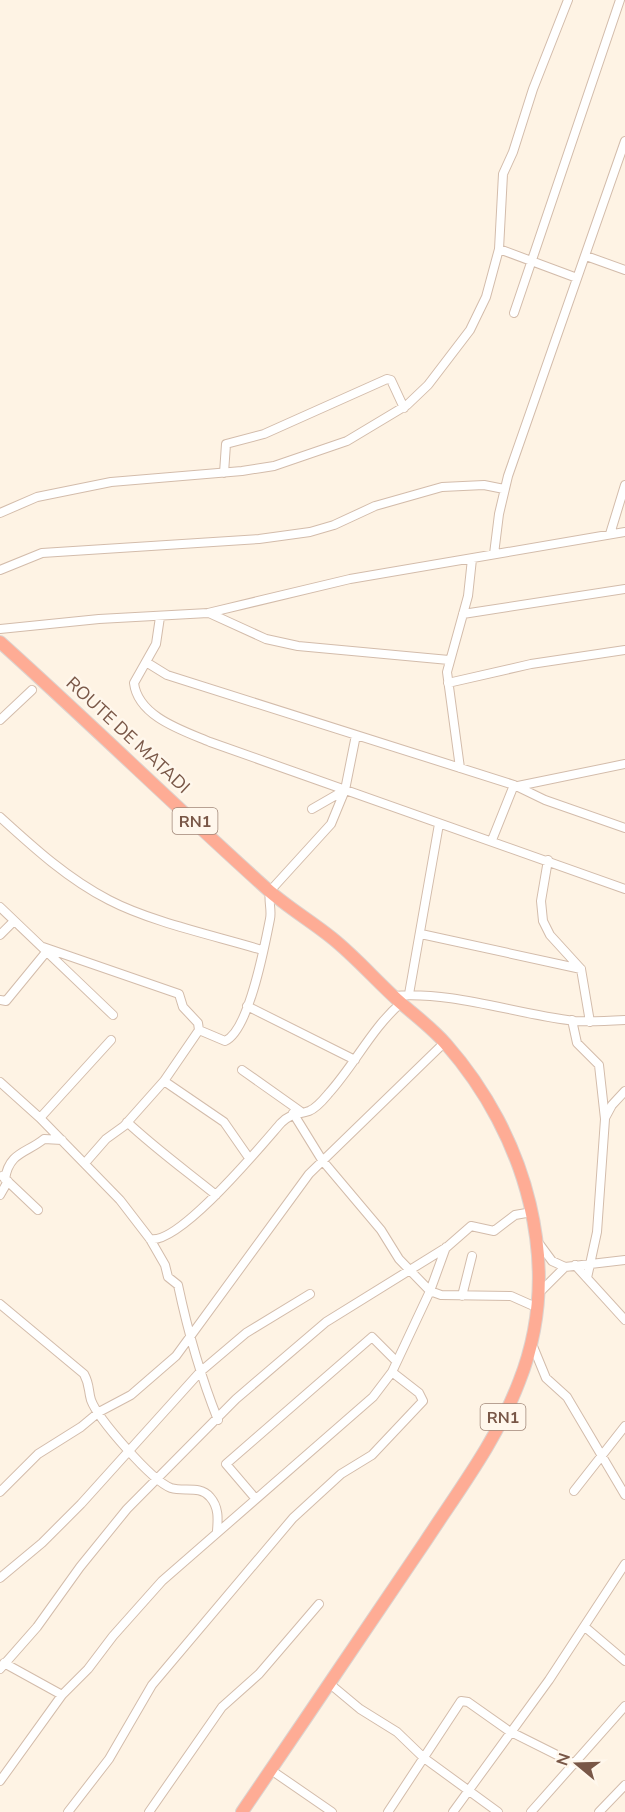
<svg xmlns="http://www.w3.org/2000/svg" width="625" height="1812" viewBox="0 0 625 1812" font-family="'Nunito Sans',sans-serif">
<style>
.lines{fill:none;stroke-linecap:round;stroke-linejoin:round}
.minor-casing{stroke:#d3bcab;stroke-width:10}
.highway-casing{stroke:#dcd3cf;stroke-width:14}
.minor{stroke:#fff;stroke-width:8}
.highway{stroke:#feac95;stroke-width:12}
.labels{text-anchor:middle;stroke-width:5;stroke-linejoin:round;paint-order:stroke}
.shield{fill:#fff7ec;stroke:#a18778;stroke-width:1.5}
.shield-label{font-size:16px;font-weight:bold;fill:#795747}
.street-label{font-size:18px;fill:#795747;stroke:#fff7ec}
</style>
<rect width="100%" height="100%" fill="#fef3e4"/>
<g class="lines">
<defs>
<path id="minor" d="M 499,249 L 577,278
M 586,256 L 625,270
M 514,313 L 620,0
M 224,473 L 226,444 L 264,434 L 387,379 L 391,380 L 404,408
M 0,513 L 37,497 L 111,482 L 242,471 L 274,466 L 347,441 L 407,405 L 428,385 L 470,330 L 486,297 L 499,249 L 503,174 L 513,152 L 533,89 L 568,0
M 610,534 L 625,485
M 494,554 L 499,514 L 508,476 L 625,141
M 0,570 L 42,553 L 259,539 L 310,532 L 334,525 L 375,506 L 442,487 L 484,485 L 504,489
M 209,613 L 266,639 L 298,646 L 449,660
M 463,614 L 625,589
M 160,617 L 156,644 L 134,683 C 138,717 184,731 210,742 L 625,889
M 0,629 L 99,619 L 208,613 L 350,579 L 625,532
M 146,662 L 167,675 L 514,785 L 545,800 L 625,828
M 448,683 L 531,664 L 625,650
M 0,720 L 32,690
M 460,768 L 447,672 L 468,596 L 472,559
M 518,786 L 625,764
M 312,809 L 345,790
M 0,817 C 34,848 68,879 109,900 C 151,922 216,936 262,950
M 492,840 L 514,785
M 548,860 L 541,901 L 543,921 L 550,935 L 581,969 L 590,1022
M 0,907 L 113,1015
M 421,934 L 581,969
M 0,935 L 14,921
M 43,947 L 179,994 L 183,1007 L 198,1023 L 199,1030
M 409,994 L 439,824
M 393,996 C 456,991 513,1014 575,1021 C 591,1022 608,1021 625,1020
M 0,1000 L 6,1001 L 47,951
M 247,1006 L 355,1060
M 572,1020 L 577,1043 L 599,1065 L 605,1119 L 597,1232 L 587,1278
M 242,1070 L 300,1111
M 164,1081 L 224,1122 L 249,1158
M 0,1082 L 40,1118 L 120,1200 L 150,1239 L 165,1265 L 168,1277 L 178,1285 C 188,1332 200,1375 218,1420
M 293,1113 L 322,1160 L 381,1230 L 399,1259 L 430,1291 L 441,1295 L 511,1296 L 538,1308
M 40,1118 L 111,1040
M 605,1118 L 612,1105 L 625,1091
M 127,1122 C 156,1149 185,1170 216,1195
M 85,1163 L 106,1139 L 124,1126 L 164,1081 L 199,1030 L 225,1041 C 249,1031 265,944 270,919 C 272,910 268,901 270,891 L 331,824 L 345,790 L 356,735
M 2,1176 L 38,1210
M 5,1179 C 9,1152 27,1153 44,1139 L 62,1140
M 0,1195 L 8,1181
M 150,1239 C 179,1245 260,1147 281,1123 C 291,1113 297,1115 309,1111 C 317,1108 324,1099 329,1093 C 355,1064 372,1028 401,1003
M 538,1242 L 552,1261 L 565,1267 L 625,1260
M 575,1265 L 625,1320
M 538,1294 L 565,1267
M 462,1296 L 472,1256
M 0,1304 L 84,1374 C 90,1385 88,1390 91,1400 C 98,1419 152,1481 171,1488 C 184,1492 200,1485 210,1497 C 219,1507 218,1519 217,1531
M 532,1344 L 546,1378 L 567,1397 L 625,1495
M 574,1491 L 625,1426
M 0,1492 L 38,1454 L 81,1427 L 99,1412 L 131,1395 L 176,1356 L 309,1174 L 445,1042
M 255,1498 L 226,1464 L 372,1337 L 396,1361
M 0,1578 L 42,1543 L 81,1504 L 200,1372 L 246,1333 L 310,1294
M 585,1627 L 625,1661
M 4,1663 L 62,1695
M 0,1669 L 37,1627 L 80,1567 L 127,1509 L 236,1399 L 326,1322 L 447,1247 L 471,1226 L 494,1231 L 515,1215 L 532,1212
M 330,1684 L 360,1709 L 397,1732 L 424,1758 L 498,1812
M 271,1770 L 332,1812
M 0,1781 L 62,1695 L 88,1669 L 113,1636 L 162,1581 L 373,1397 L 392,1372 L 430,1291 L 446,1247
M 68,1812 L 109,1759 L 152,1685 L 293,1518 L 341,1474 L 372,1455 L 423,1401 L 419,1393 L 392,1372
M 149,1812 L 222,1707 L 259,1674 L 319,1604
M 388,1812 L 461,1701 L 468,1702 L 509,1731 L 575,1764
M 453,1812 L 549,1680 L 625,1564
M 531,1812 L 625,1706
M 599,1812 L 625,1785"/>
<path id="highway" d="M 0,642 C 90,723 177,808 267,889 C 287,907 311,921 332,938 C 357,958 378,983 402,1004 C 417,1017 433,1029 446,1044 C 526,1135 565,1266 519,1382 C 497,1440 459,1490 425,1542 C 365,1632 303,1722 242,1812"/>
</defs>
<use href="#minor" class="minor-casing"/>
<use href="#highway" class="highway-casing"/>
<use href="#minor" class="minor"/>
<use href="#highway" class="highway"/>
</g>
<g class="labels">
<g class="shield">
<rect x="172.5" y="808" width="45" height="26" rx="4.5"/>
<rect x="480.5" y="1404" width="45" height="26" rx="4.5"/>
</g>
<g class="shield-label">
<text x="195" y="827">RN1</text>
<text x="503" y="1423">RN1</text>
</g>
<g class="street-label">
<text transform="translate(128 735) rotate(43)" y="6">ROUTE DE MATADI</text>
</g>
</g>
<g transform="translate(577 1764) rotate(289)" stroke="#fff7ec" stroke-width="4.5" paint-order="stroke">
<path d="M0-4.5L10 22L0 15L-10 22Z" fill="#795747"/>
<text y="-9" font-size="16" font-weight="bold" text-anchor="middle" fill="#795747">N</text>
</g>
</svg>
